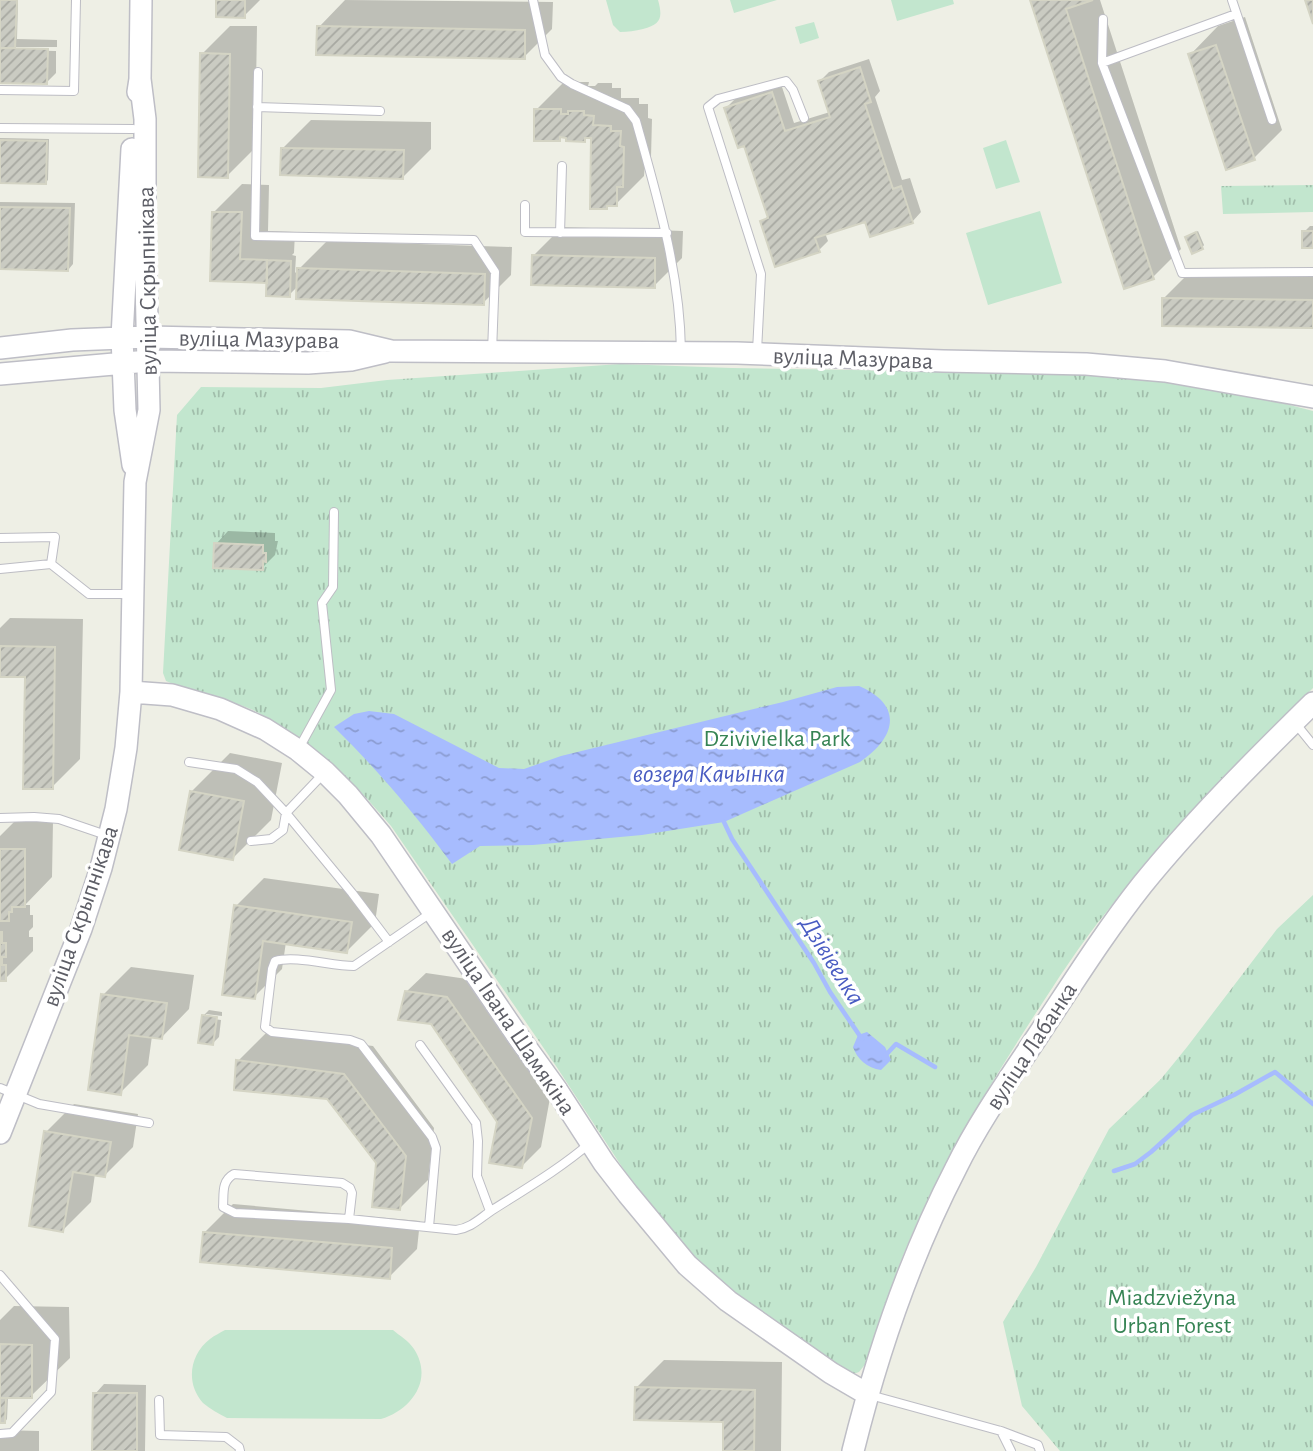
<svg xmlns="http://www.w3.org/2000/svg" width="1313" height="1451" viewBox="0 0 1313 1451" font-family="'Alegreya Sans',sans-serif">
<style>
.green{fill:#c2e6ce}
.park{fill:url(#park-tufts)}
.water{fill:url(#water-ripples)}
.shadow{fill:#0003}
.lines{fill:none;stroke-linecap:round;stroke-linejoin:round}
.stream{stroke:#a7bcfe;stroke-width:4.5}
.building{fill:url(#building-hatch);stroke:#d4d4c4;stroke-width:2}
.lane-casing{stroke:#bdbdc4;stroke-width:10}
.secondary-casing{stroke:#bebec6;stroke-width:24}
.lane{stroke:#fff;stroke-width:8}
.secondary{stroke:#fff;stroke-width:21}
.labels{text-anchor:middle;stroke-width:7;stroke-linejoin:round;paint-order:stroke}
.street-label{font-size:24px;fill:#5d5e66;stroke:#fff}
.park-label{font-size:24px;fill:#368454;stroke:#fff}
.water-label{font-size:26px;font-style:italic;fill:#495cc2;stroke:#fff}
</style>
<defs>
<pattern id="park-tufts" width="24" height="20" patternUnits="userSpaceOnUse" patternTransform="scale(1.75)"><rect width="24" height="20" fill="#c2e6ce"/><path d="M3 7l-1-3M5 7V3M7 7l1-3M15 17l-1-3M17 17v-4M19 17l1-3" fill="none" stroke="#a1beab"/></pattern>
<pattern id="water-ripples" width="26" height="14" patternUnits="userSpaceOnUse" patternTransform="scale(1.75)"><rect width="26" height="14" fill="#a7bcfe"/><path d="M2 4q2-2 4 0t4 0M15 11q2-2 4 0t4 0" fill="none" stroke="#8b9cd1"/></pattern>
<pattern id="building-hatch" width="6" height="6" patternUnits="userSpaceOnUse" patternTransform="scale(1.75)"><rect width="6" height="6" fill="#cacbc2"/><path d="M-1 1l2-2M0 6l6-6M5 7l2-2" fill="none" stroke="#a7a8a1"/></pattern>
</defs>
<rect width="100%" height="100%" fill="#eeefe5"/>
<path class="green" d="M 606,0 L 658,0 C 663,18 661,24 643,29 C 635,31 628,32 620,32 L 613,25 Z
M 730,0 L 777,0 L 734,13 Z
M 891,0 L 953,0 L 954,4 L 897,21 Z
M 814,22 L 819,38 L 800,44 L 795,27 Z
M 1006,140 L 1020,182 L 996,189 L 983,148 Z
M 1040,211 L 1062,283 L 988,305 L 966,233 Z
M 225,1330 L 393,1330 C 400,1336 409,1341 414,1349 C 434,1380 411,1410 381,1419 L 227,1418 C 219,1414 210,1409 203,1403 C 185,1383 190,1354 210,1339 C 215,1335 220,1333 225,1330 Z"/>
<path class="park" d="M 1313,185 L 1313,212 L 1223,214 L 1221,186 Z
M 620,364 L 732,368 L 1090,374 L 1169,381 L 1286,404 L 1313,411 L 1313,688 C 1242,760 1171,831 1108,910 C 1080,944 1056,982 1032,1019 C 985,1092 940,1166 907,1246 C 891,1284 880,1324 867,1362 L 859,1372 L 850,1375 L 714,1279 L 666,1225 L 624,1170 L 556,1066 L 391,826 C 355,784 324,752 276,724 C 268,719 261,714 253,710 C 225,698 194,694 166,681 L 163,673 L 177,415 L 201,387 L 321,388 L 387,380 Z
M 1313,895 L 1313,1451 L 1060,1451 L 1022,1406 L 1003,1322 L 1036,1267 L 1109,1129 L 1161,1079 L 1187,1047 L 1277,929 Z"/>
<path class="water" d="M 859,686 C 904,705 896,738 860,762 L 724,822 L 642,835 L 533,845 L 480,846 L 452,864 C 416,815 377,769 334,727 L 354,714 L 369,711 L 394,714 L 499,768 L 524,769 L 561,756 L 783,702 L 837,687 Z
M 867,1032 L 885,1047 L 891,1060 L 881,1070 C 867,1068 857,1059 853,1047 L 858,1035 Z"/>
<path class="shadow" d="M 0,0 L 18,0 L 17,39 L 57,40 L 57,47 L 15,47 L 11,50 L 56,51 L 56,73 L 46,83 L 0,82 Z
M 218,0 L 260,0 L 244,16 Z
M 345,0 L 553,2 L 552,29 L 524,57 L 319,27 Z
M 1032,0 L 1100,0 L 1181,249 L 1153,277 Z
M 1245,17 L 1282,130 L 1254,158 L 1190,55 L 1218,26 Z
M 230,26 L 257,26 L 255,148 L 227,176 L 202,54 Z
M 869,59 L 880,91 L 875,97 L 902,180 L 910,178 L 921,212 L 912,222 L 866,220 L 825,233 L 828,241 L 819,250 L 762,222 L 769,215 L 746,144 L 726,108 L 735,99 L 781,84 L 794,123 L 830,112 L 820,81 L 829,72 Z
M 564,82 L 589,82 L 588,86 L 595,86 L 598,83 L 612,83 L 612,88 L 621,88 L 621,98 L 639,98 L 639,104 L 648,104 L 648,118 L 652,119 L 651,157 L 645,163 L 644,176 L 616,204 L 609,204 L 606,207 L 593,137 L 587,137 L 584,140 L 563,136 L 559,139 L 536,110 Z
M 311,120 L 431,122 L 431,149 L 403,177 L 283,148 Z
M 0,138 L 49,139 L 48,180 L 46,182 L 0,181 Z
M 242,184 L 269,185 L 268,231 L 295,232 L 294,253 L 292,255 L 296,256 L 295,273 L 327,241 L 512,247 L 511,275 L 483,303 L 298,286 L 289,295 L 268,281 L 212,279 L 214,212 Z
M 0,202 L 75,203 L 73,264 L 68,270 L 0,268 Z
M 1310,226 L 1313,226 L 1313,246 L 1304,232 Z
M 562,227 L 683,231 L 682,258 L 654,286 L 534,255 Z
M 1198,231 L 1204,245 L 1202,248 L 1187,237 Z
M 1192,270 L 1313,272 L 1313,326 L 1164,298 Z
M 228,531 L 275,533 L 275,541 L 278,541 L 275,555 L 262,568 L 216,544 Z
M 10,618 L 83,619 L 80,759 L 52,787 L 27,676 L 0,675 L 0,628 Z
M 230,753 L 282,763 L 271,820 L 233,858 L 191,792 Z
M 15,821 L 53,821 L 52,877 L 25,905 L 30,905 L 30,915 L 33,915 L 33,927 L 29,931 L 29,937 L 33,937 L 33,951 L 5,979 L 0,979 L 0,836 Z
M 264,878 L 379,894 L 375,923 L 347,951 L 286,942 L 282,969 L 254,997 L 236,906 Z
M 131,967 L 194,975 L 189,1009 L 161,1038 L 152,1036 L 148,1065 L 120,1093 L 103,995 Z
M 426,973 L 467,979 L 550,1098 L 541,1147 L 522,1166 L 499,1122 L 432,1023 L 406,992 Z
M 209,1010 L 222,1012 L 222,1016 L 206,1014 L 206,1018 L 221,1020 L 219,1037 L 213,1043 L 203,1016 Z
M 266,1033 L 373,1046 L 434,1128 L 428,1180 L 399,1209 L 378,1162 L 328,1097 L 238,1061 Z
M 74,1104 L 138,1114 L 133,1147 L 105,1175 L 95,1174 L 91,1202 L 63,1230 L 46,1132 Z
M 233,1204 L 420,1221 L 417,1249 L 389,1277 L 204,1233 Z
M 14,1306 L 69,1307 L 70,1358 L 31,1396 L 8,1396 L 7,1419 L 5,1422 L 0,1422 L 0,1320 Z
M 664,1360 L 782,1362 L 781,1451 L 724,1451 L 725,1421 L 636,1388 Z
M 104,1384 L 146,1385 L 145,1451 L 94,1451 L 95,1394 Z
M 0,1430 L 39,1431 L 39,1451 L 0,1451 Z"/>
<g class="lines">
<path class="stream" d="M 724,822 L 732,839 L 814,963 L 830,992 L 862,1039
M 884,1057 L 896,1044 L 935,1067
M 1114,1171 L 1135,1164 L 1151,1152 L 1192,1115 L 1234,1095 L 1275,1072 L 1313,1104"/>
</g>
<path class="building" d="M 0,0 L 17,0 L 15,48 L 0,48 Z
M 216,0 L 245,0 L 245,18 L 216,17 Z
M 1030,0 L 1093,0 L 1066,9 L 1154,279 L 1124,289 Z
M 1305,0 L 1313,0 L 1313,24 Z
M 317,26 L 525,30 L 525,59 L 316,55 Z
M 1216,45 L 1255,160 L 1226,170 L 1188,54 Z
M 0,48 L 48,49 L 47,84 L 0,83 Z
M 200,53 L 230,54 L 228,178 L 198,177 Z
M 860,67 L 871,102 L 865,104 L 893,189 L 901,186 L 913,223 L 870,237 L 865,222 L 815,238 L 820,252 L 775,267 L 760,221 L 768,218 L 744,146 L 738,148 L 724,108 L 772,92 L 785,131 L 830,117 L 818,81 Z
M 534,109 L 561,109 L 561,114 L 568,114 L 568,111 L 584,111 L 584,115 L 594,116 L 593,125 L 611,126 L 611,131 L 621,131 L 620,146 L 624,147 L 623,187 L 617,187 L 617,206 L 607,206 L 607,209 L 590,209 L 591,138 L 585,138 L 585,142 L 566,141 L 566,138 L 560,137 L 560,141 L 534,141 Z
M 0,140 L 47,141 L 46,184 L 0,183 Z
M 281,148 L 404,150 L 403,179 L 280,175 Z
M 0,207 L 70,208 L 68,271 L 0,269 Z
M 212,212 L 242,212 L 240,259 L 267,260 L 267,283 L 210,281 Z
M 1302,231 L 1313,231 L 1313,248 L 1302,248 Z
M 1196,232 L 1203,249 L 1192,254 L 1185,237 Z
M 532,255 L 655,258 L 655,288 L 531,285 Z
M 267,260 L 291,261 L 290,297 L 266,296 Z
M 297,268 L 485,274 L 484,305 L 296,299 Z
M 1162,298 L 1313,300 L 1313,328 L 1162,326 Z
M 214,543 L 263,545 L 263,553 L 266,553 L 266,562 L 263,561 L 263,570 L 213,568 Z
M 0,646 L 55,647 L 53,789 L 23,789 L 25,677 L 0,677 Z
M 190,791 L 244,801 L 233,860 L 179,850 Z
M 0,849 L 25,849 L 25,907 L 12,907 L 12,912 L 9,912 L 9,921 L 0,921 Z
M 234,905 L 352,922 L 347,953 L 263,941 L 255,999 L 222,995 Z
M 0,932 L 2,932 L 2,943 L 6,943 L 6,957 L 2,957 L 2,965 L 6,965 L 6,981 L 0,981 Z
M 405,991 L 447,997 L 532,1118 L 522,1168 L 489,1163 L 497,1122 L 431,1024 L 398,1020 Z
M 101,994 L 167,1003 L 162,1039 L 129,1035 L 121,1095 L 88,1090 Z
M 202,1015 L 217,1017 L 213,1045 L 198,1043 Z
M 236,1060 L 344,1074 L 406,1156 L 400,1210 L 372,1207 L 376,1163 L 327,1099 L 234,1090 Z
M 44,1131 L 111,1142 L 105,1177 L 73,1172 L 63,1232 L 29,1226 Z
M 203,1232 L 392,1248 L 390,1279 L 200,1262 Z
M 0,1344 L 32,1345 L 32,1398 L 0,1398 Z
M 635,1387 L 755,1390 L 754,1451 L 723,1451 L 723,1422 L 634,1420 Z
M 93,1393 L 137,1393 L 137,1451 L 92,1451 Z
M 0,1398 L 6,1398 L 5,1423 L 0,1423 Z"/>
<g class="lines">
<defs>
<path id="lane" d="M 533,0 L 545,55 L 561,77 L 572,84 L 627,109 L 636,121 C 657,196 680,272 681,351
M 1232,0 L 1272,120
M 1103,19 L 1102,63 L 1182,273 L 1313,272
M 1102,63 L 1236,14
M 258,72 L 255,236 L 474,240 L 495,272 L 492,352
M 0,90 L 74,91 L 76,0
M 257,107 L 380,111
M 0,128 L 133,129
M 525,205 L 525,232 L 667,233
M 560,233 L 562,166
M 757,351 L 761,274 L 708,107 L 718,99 L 786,81 L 793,90 L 804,118
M 0,538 L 55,537 L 51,564 L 0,569
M 51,564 L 89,594 L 133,594
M 1296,724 L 1313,745
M 298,750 L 331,690 L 322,603 L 333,587 L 334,512
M 189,762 L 236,769 L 257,782 L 286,813 L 352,893 L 389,942
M 0,818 L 34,817 L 59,819 L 106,835
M 251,841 L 271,839 L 283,830 L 286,813 L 325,772
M 420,1045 L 476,1123 L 478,1141 L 477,1176 L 490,1211
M 0,1088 L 39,1104 L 149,1123
M 349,1219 L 352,1193 L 350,1188 L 342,1183 L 234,1174 C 221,1181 224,1194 223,1207 L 235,1213 L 349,1219 L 456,1230 C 472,1228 481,1217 494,1209 C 527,1188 561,1168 590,1143
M 429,1227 L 436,1148 L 432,1137 L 361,1044 L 350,1040 L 272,1032 L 265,1027 L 272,969 L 275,961 C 296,955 331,966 354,966 L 432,912
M 0,1275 L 55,1339 L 51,1392 L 12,1433 L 0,1434
M 870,1395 L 1001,1431 L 1011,1451
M 159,1400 L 160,1435 L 226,1437 L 239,1447 L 240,1451
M 1001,1431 L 1038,1445 L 1040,1451"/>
<path id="secondary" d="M 138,92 L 140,79 L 141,0
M 132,149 L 122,337 L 125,410 L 133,465
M 0,348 L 72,340 L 148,337 L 349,341 L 391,351 L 737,353 L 943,361 L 1086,364 L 1165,371 L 1313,397
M 0,374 L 148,361 L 308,363 L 351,360 L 385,352
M 131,692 L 172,695 L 220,709 L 265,729 L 298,750 L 325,772 L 348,795 L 381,835 L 517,1035 L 556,1089 L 604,1163 L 628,1194 L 687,1265 L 728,1301 L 831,1373 L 867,1394
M 0,1133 L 81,929 L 101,868 L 116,809 L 126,748 L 131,692 L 135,482 L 149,410 L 145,233 L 145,119 L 140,79
M 853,1451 C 877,1354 910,1257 956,1168 C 978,1123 1009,1079 1037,1037 C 1071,986 1104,933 1142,885 C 1194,821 1254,761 1313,703"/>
</defs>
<use href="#lane" class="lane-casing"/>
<use href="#secondary" class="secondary-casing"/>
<use href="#lane" class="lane"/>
<use href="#secondary" class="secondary"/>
</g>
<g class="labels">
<g class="street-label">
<text transform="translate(147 281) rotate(-91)" y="8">вуліца Скрыпнікава</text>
<text transform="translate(259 339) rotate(1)" y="8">вуліца Мазурава</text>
<text transform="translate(853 358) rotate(2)" y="8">вуліца Мазурава</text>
<text transform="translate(80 916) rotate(-71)" y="8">вуліца Скрыпнікава</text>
<text transform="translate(509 1021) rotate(56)" y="8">вуліца Івана Шамякіна</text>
<text transform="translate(1031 1046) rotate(-57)" y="8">вуліца Лабанка</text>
</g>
<g class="park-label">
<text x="777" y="746">Dzivivielka Park</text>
<text x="1172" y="1305">Miadzviežyna<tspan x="1172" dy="28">Urban Forest</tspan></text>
</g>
<g class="water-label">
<text x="709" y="782">возера Качынка</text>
<text transform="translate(833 960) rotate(58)" y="9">Дзівівелка</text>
</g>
</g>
</svg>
